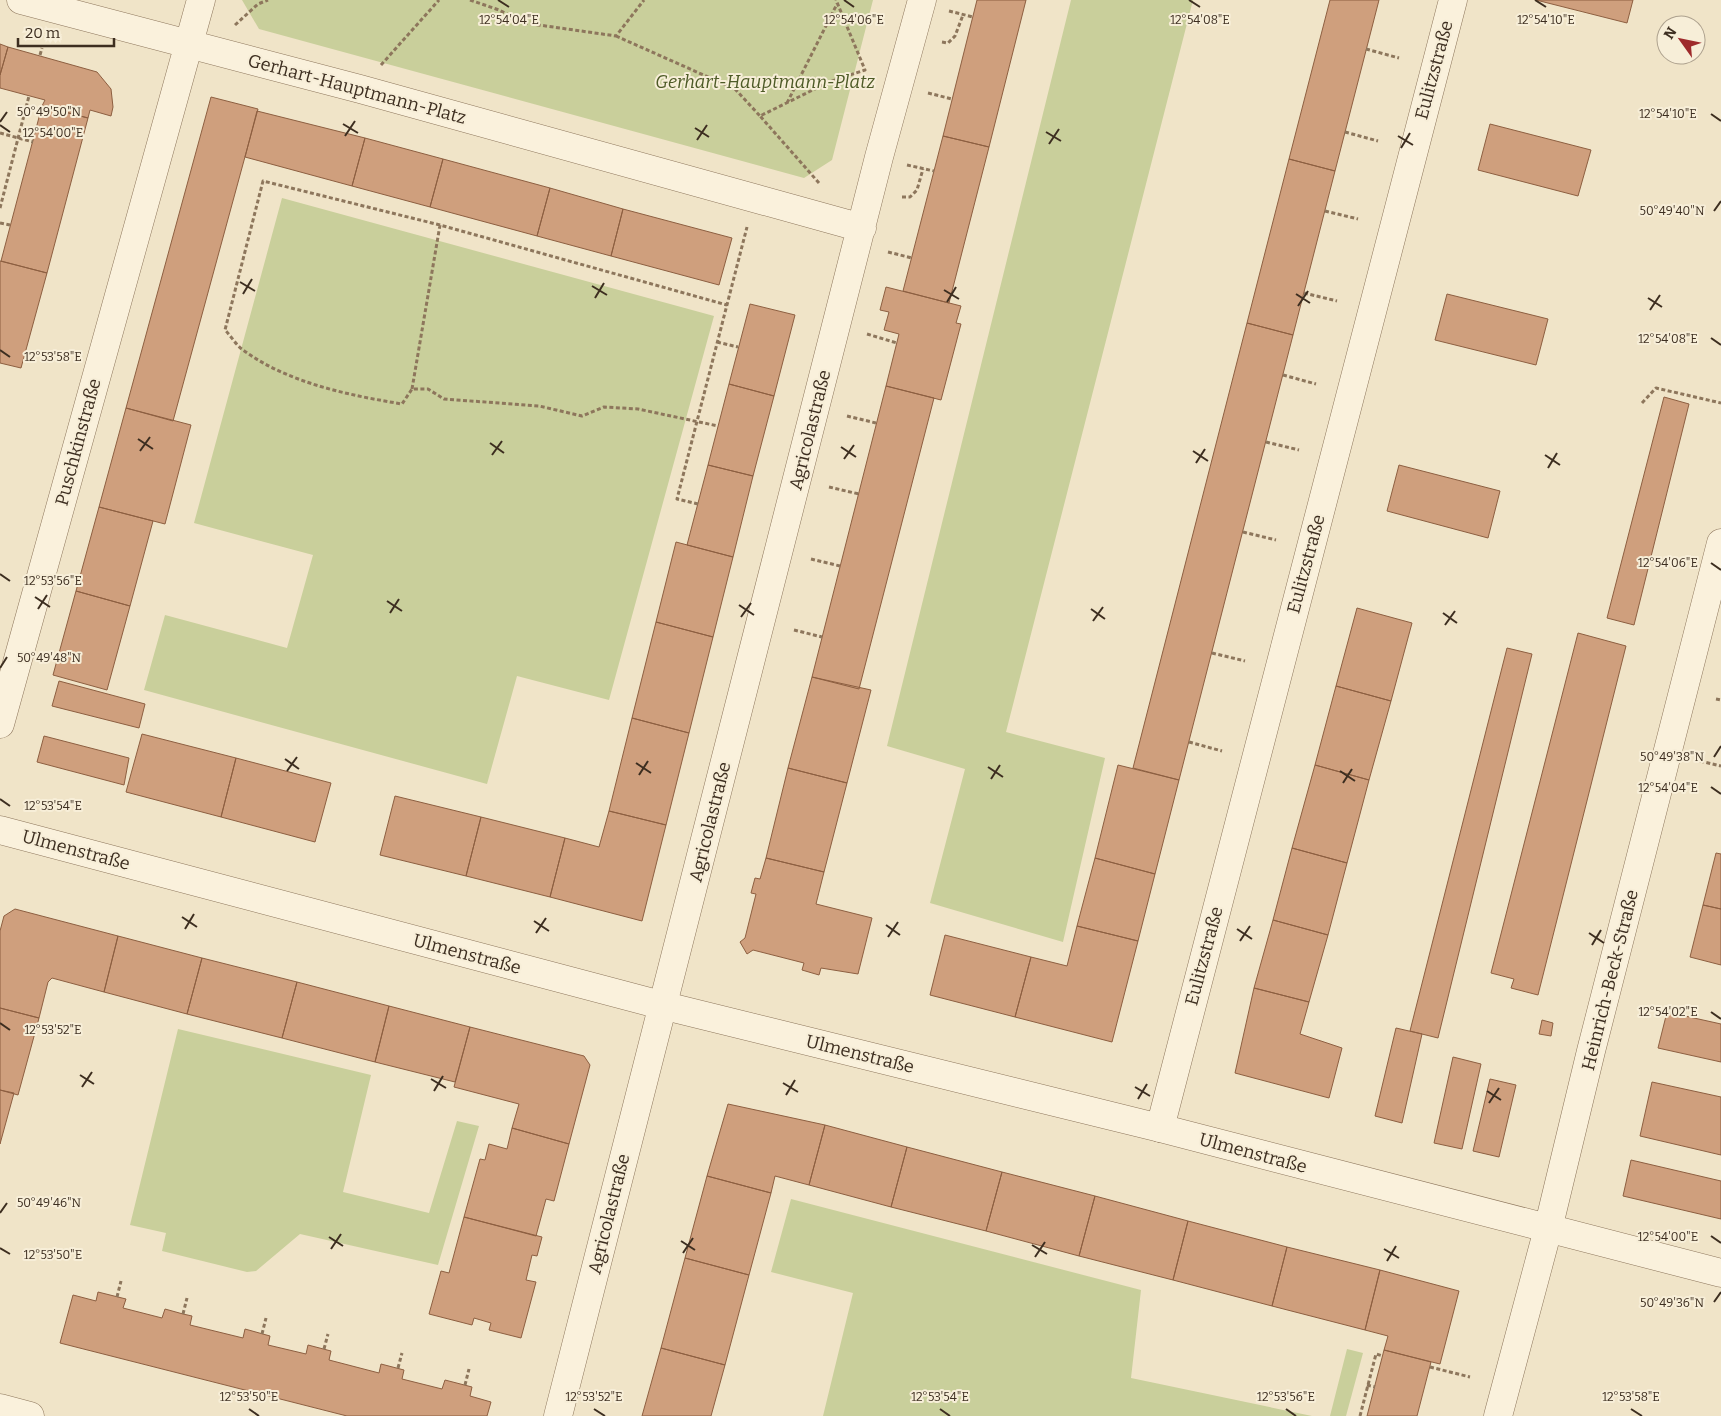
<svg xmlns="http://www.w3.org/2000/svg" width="1721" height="1416" viewBox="0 0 1721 1416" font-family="Bitter,serif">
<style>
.green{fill:#c9cf9b}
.building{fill:#cf9f7d;stroke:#8d5f41}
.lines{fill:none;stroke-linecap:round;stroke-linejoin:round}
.minor-casing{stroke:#8d765c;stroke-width:29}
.tertiary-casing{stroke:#8d765c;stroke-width:29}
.path{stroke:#8d765c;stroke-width:3;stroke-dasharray:4 2.5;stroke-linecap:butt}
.minor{stroke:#faf1dc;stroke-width:28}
.tertiary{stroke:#faf1dc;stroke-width:28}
.ticks{fill:none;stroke:#3d2e20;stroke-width:2}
.labels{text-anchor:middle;stroke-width:4;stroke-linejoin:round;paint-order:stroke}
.street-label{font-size:18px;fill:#3d2e20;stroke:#f7eed8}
.park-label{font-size:18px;font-style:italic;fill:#4d5a26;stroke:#f7eed8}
.ticks-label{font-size:12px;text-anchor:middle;fill:#3d2e20;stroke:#f7eed8;stroke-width:4;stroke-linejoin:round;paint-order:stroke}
</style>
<rect width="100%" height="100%" fill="#f0e4c8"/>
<path class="green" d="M 242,0 L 873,0 L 832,160 L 804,178 L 259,29 Z
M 1071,0 L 1193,0 L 1006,732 L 1105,758 L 1063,942 L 930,903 L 965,769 L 887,746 Z
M 282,198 L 714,316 L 609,700 L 517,676 L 487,784 L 144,690 L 165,615 L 287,648 L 313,555 L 194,523 Z
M 178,1029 L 371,1075 L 343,1192 L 429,1213 L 457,1121 L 479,1126 L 438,1265 L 300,1234 L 256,1271 L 247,1272 L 162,1251 L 166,1233 L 130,1225 Z
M 791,1199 L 1141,1290 L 1131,1378 L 1312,1416 L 823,1416 L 853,1293 L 771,1272 Z
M 1347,1349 L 1363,1353 L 1346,1416 L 1330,1416 Z"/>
<path class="building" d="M 977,0 L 1026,0 L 989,147 L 943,136 Z
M 1330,0 L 1379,0 L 1335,171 L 1289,159 Z
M 1536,0 L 1633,0 L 1627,23 Z
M 0,44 L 8,47 L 0,75 Z
M 8,47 L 97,72 L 111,89 L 113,107 L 111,116 L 90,110 L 88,118 L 42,106 L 45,100 L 0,88 L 0,75 Z
M 211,97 L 258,109 L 173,421 L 126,408 Z
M 42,106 L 88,118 L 47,273 L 1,261 Z
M 257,111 L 365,138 L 352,186 L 245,157 Z
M 1490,124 L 1591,150 L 1578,196 L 1478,170 Z
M 943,136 L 989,147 L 949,303 L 903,291 Z
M 365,138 L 443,159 L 430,207 L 352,186 Z
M 443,159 L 550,188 L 537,236 L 430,207 Z
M 1289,159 L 1335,171 L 1293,335 L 1247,323 Z
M 550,188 L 623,209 L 611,256 L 537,236 Z
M 623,209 L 732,238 L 719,285 L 611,256 Z
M 0,261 L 47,273 L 21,368 L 0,363 Z
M 886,287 L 961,306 L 956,323 L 961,324 L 941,400 L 886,386 L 899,334 L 884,330 L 889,312 L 880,310 Z
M 1447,294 L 1548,319 L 1536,365 L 1435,340 Z
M 750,304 L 795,315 L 774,396 L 729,384 Z
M 1247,323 L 1293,335 L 1179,780 L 1133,768 Z
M 729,384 L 774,396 L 753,476 L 708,465 Z
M 886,386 L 934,398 L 859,689 L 812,677 Z
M 1664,397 L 1689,404 L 1634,625 L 1607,618 Z
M 126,408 L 191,425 L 165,524 L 99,507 Z
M 708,465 L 753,476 L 733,557 L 687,545 Z
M 1399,465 L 1500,491 L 1488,538 L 1387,511 Z
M 99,507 L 153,521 L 130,606 L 76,591 Z
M 676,542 L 733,557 L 713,637 L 656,622 Z
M 76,591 L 130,606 L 107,690 L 53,675 Z
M 1357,608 L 1412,623 L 1391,701 L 1336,686 Z
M 656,622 L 713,637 L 689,733 L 632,718 Z
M 1578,633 L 1626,646 L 1538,995 L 1511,988 L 1514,979 L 1491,973 Z
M 1507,648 L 1532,654 L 1438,1038 L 1410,1031 Z
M 812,677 L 871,690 L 847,783 L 788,768 Z
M 59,681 L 145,704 L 139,728 L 52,706 Z
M 1336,686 L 1391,701 L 1369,780 L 1315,765 Z
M 632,718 L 689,733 L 666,825 L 609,811 Z
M 142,734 L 236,758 L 221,817 L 126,792 Z
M 44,736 L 129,758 L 124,785 L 37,762 Z
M 236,758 L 331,783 L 315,842 L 221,817 Z
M 1118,765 L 1179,780 L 1155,874 L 1095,858 Z
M 1315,765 L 1369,780 L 1347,863 L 1292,848 Z
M 788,768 L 847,783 L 824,872 L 766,858 Z
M 395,796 L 481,817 L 466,876 L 380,855 Z
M 609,811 L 666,825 L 642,921 L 550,897 L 565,838 L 599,847 Z
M 481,817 L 565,838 L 550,897 L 466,876 Z
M 1292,848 L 1347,863 L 1328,935 L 1273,920 Z
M 1716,853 L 1721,854 L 1721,909 L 1703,905 Z
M 766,858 L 824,872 L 816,904 L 872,918 L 858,974 L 821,968 L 819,975 L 802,970 L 804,963 L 753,950 L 747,954 L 740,942 L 745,938 L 756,894 L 751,893 L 755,878 L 760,879 Z
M 1095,858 L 1155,874 L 1138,941 L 1077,926 Z
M 1703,905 L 1721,909 L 1721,965 L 1690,957 Z
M 15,909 L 118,936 L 104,992 L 52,978 L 48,982 L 39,1018 L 0,1008 L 0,931 L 4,916 Z
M 1273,920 L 1328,935 L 1309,1002 L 1254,988 Z
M 1077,926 L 1138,941 L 1112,1042 L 1015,1017 L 1031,957 L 1067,966 Z
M 945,935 L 1031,957 L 1015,1017 L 930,995 Z
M 118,936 L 202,958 L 187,1014 L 104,992 Z
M 202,958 L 297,982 L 282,1038 L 187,1014 Z
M 297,982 L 389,1006 L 375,1062 L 282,1038 Z
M 1254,988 L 1309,1002 L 1300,1034 L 1342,1048 L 1329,1098 L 1235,1073 Z
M 389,1006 L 470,1027 L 455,1082 L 375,1062 Z
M 0,1008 L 39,1018 L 18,1095 L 0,1090 Z
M 1667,1012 L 1721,1024 L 1721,1062 L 1658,1048 Z
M 1542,1020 L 1553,1023 L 1551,1036 L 1539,1034 Z
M 470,1027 L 584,1056 L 590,1065 L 569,1144 L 512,1128 L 519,1104 L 454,1087 Z
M 1396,1028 L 1422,1034 L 1402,1123 L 1375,1116 Z
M 1453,1057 L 1481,1064 L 1462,1149 L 1434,1143 Z
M 1490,1079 L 1516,1085 L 1499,1157 L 1473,1151 Z
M 1652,1082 L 1721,1097 L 1721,1155 L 1640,1136 Z
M 0,1090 L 14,1093 L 0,1144 Z
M 728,1104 L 825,1125 L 809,1185 L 775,1176 L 771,1193 L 707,1176 Z
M 825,1125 L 907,1147 L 891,1207 L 809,1185 Z
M 512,1128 L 569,1144 L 554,1201 L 546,1199 L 536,1236 L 464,1217 L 480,1159 L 485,1160 L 489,1144 L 507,1149 Z
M 907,1147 L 1002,1172 L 986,1231 L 891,1207 Z
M 1631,1160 L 1721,1181 L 1721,1219 L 1623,1196 Z
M 1002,1172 L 1095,1196 L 1079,1256 L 986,1231 Z
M 707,1176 L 771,1193 L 749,1275 L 685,1258 Z
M 1095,1196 L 1188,1221 L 1173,1280 L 1079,1256 Z
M 464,1217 L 542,1237 L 537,1256 L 532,1255 L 526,1280 L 536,1282 L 521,1338 L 489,1330 L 491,1323 L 474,1318 L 472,1325 L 429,1314 L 441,1271 L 449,1273 Z
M 1188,1221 L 1287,1247 L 1272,1306 L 1173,1280 Z
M 1287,1247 L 1380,1270 L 1365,1330 L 1272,1306 Z
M 685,1258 L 749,1275 L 725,1365 L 661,1348 Z
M 1380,1270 L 1459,1291 L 1440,1364 L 1384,1350 L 1388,1336 L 1365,1330 Z
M 98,1292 L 126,1299 L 123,1308 L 162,1318 L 165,1309 L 183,1314 L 192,1316 L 190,1325 L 243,1338 L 245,1329 L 270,1336 L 268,1345 L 306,1354 L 308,1345 L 331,1351 L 329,1360 L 379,1373 L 381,1364 L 404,1370 L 402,1379 L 442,1389 L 445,1380 L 472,1387 L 470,1396 L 491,1402 L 487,1416 L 347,1416 L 60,1343 L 73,1295 L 96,1301 Z
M 661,1348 L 725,1365 L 711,1416 L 642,1416 Z
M 1384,1350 L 1431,1362 L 1417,1416 L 1367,1416 Z"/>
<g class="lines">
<defs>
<path id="minor" d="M 21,0 L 360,89 L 862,228
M 0,724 L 201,0
M 1160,1128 L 1453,0
M 0,1408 L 30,1416
M 558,1416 L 879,157 L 922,0
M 1498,1416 L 1548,1229 L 1591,1051 L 1721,543"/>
<path id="tertiary" d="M 0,830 L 661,1005 L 1160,1128 L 1721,1273"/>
</defs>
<use href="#minor" class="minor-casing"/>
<use href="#tertiary" class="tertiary-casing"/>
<path class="path" d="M 470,0 L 499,10 L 525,23 L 616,36 L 644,0
M 949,11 L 973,17
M 235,25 L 258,4 L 268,0
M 616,36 L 735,89 L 760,116
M 942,42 L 948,43 L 955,36 L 963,15
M 1366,49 L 1399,58
M 40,55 L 42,48
M 381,65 L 439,0
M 928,93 L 952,99
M 787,103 L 837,4
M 1345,132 L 1378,141
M 0,133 L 33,142
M 907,165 L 934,171
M 819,183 L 760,116 L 829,82 L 865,70 L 836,0
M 902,197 L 910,197 L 917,190 L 923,169
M 0,208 L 29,96
M 1325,211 L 1358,219
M 0,223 L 10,225
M 440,225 L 263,181 L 225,330 C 231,336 236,345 243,350 C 288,383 348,395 402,404 L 412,389 L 428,389 L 444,399 L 539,406 L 582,416 L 604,407 L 638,409 L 718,426
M 888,252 L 912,258
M 1304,293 L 1337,301
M 867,334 L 897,343
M 717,342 L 738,347
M 1283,375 L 1316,384
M 412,389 L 440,225 L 727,305
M 1642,403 L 1656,388 L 1721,403
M 847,416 L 876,423
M 1266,442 L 1299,450
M 829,487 L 859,494
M 698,504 L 677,499 L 747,227
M 1243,532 L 1276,540
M 811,559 L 840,566
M 794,630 L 822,637
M 1212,653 L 1245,661
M 1716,699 L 1721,700
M 1189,742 L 1222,751
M 1700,761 L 1721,766
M 117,1297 L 121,1281
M 183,1314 L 187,1298
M 262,1334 L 266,1318
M 324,1349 L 328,1334
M 1430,1367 L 1470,1377
M 398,1368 L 402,1353
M 465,1385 L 469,1369
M 1367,1385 L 1375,1387
M 1360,1416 L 1376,1354 L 1383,1356"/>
<use href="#minor" class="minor"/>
<use href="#tertiary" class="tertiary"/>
</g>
<path class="ticks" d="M 498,0 L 509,7M 844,0 L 854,7M 1189,0 L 1200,7M 1535,0 L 1546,7M 1711,114 L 1721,121M 0,122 L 7,112M 343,124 L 358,133M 0,125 L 10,132M 695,128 L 709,137M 1046,132 L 1061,141M 345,136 L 355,121M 1398,136 L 1413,145M 697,140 L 707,125M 1049,144 L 1059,129M 1401,148 L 1410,133M 1714,211 L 1721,201M 240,282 L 255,291M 592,286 L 607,295M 944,290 L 959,299M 243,294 L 252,279M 1296,294 L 1310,303M 595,298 L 604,283M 1648,298 L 1662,307M 947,302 L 956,287M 1298,306 L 1308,291M 1650,310 L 1660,295M 1711,338 L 1721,345M 0,350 L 10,357M 138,439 L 153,449M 490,443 L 504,453M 841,447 L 856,457M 140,451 L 150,437M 1193,451 L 1208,461M 492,455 L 502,441M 1545,455 L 1560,465M 844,459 L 854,445M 1196,463 L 1205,449M 1548,468 L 1557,453M 1711,563 L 1721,570M 0,574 L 10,581M 35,597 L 50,607M 387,601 L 402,611M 739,605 L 754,615M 38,609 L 47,595M 1091,609 L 1105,619M 390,613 L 399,599M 1443,613 L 1457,623M 741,617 L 751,603M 1093,621 L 1103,607M 1445,625 L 1455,611M 0,668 L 7,657M 1714,757 L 1721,746M 285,759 L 299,769M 636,763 L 651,773M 988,767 L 1003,777M 287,771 L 297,757M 1340,771 L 1355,781M 639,775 L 648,761M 991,779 L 1000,765M 1343,783 L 1352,769M 1711,787 L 1721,794M 0,799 L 10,806M 182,917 L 197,927M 534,921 L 549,931M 886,925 L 900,935M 185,929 L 194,914M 1237,929 L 1252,939M 536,933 L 546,918M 1589,933 L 1604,943M 888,937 L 898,922M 1240,941 L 1250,926M 1592,945 L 1601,930M 1711,1012 L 1721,1019M 0,1023 L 10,1030M 80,1075 L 94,1084M 431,1079 L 446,1088M 783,1083 L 798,1092M 82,1087 L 92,1072M 1135,1087 L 1150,1096M 434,1091 L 443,1076M 1487,1091 L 1501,1100M 786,1095 L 795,1080M 1138,1099 L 1147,1084M 1489,1103 L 1499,1088M 0,1213 L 7,1203M 1711,1236 L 1721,1243M 329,1237 L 343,1246M 681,1241 L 695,1250M 1032,1245 L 1047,1254M 0,1248 L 10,1254M 331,1249 L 341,1234M 1384,1249 L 1399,1258M 683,1253 L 693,1238M 1035,1257 L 1045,1242M 1387,1261 L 1396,1246M 1714,1302 L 1721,1292M 249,1409 L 259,1416M 594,1409 L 605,1416M 940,1409 L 950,1416M 1286,1409 L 1296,1416M 1631,1409 L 1642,1416"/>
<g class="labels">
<g class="street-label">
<text transform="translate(1434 70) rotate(-75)" y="6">Eulitzstraße</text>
<text transform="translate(357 89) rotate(15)" y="6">Gerhart-Hauptmann-Platz</text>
<text transform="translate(810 430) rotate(-76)" y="6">Agricolastraße</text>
<text transform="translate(78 442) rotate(-75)" y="6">Puschkinstraße</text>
<text transform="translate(1306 564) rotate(-75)" y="6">Eulitzstraße</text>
<text transform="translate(710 822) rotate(-76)" y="6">Agricolastraße</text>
<text transform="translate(76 850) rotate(15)" y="6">Ulmenstraße</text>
<text transform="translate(467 954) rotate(15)" y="6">Ulmenstraße</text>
<text transform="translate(1204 956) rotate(-75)" y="6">Eulitzstraße</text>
<text transform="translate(1610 980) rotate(-76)" y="6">Heinrich-Beck-Straße</text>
<text transform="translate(860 1054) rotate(14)" y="6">Ulmenstraße</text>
<text transform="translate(1253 1153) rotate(15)" y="6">Ulmenstraße</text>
<text transform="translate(609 1214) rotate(-76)" y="6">Agricolastraße</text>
</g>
<g class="park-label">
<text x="765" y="88">Gerhart-Hauptmann-Platz</text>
</g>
</g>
<g class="ticks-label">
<text x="854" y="24">12°54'06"E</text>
<text x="509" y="24">12°54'04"E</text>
<text x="1200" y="24">12°54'08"E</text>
<text x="1546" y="24">12°54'10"E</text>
<text x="49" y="116">50°49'50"N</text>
<text x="1668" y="118">12°54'10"E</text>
<text x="53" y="137">12°54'00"E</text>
<text x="1672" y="215">50°49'40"N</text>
<text x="1668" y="343">12°54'08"E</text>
<text x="53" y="361">12°53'58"E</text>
<text x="1668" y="567">12°54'06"E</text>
<text x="53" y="585">12°53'56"E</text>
<text x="49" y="662">50°49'48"N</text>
<text x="1672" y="761">50°49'38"N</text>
<text x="1668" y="792">12°54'04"E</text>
<text x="53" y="810">12°53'54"E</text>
<text x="1668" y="1016">12°54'02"E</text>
<text x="53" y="1034">12°53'52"E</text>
<text x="49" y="1207">50°49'46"N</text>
<text x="1668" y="1241">12°54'00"E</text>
<text x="53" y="1259">12°53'50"E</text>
<text x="1672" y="1307">50°49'36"N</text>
<text x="249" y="1401">12°53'50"E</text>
<text x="594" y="1401">12°53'52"E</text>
<text x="940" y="1401">12°53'54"E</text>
<text x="1286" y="1401">12°53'56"E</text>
<text x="1631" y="1401">12°53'58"E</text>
</g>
<g transform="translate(1681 40) rotate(303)"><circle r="24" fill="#f7eed8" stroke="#ada18e"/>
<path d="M0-4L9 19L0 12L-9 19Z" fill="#9e2a2b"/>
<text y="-8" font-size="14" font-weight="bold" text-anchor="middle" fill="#3d2e20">N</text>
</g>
<path d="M18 38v8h96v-8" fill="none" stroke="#3d2e20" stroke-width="2.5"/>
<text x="25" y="38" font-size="15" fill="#3d2e20" stroke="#f7eed8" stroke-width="4" paint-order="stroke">20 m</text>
</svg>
